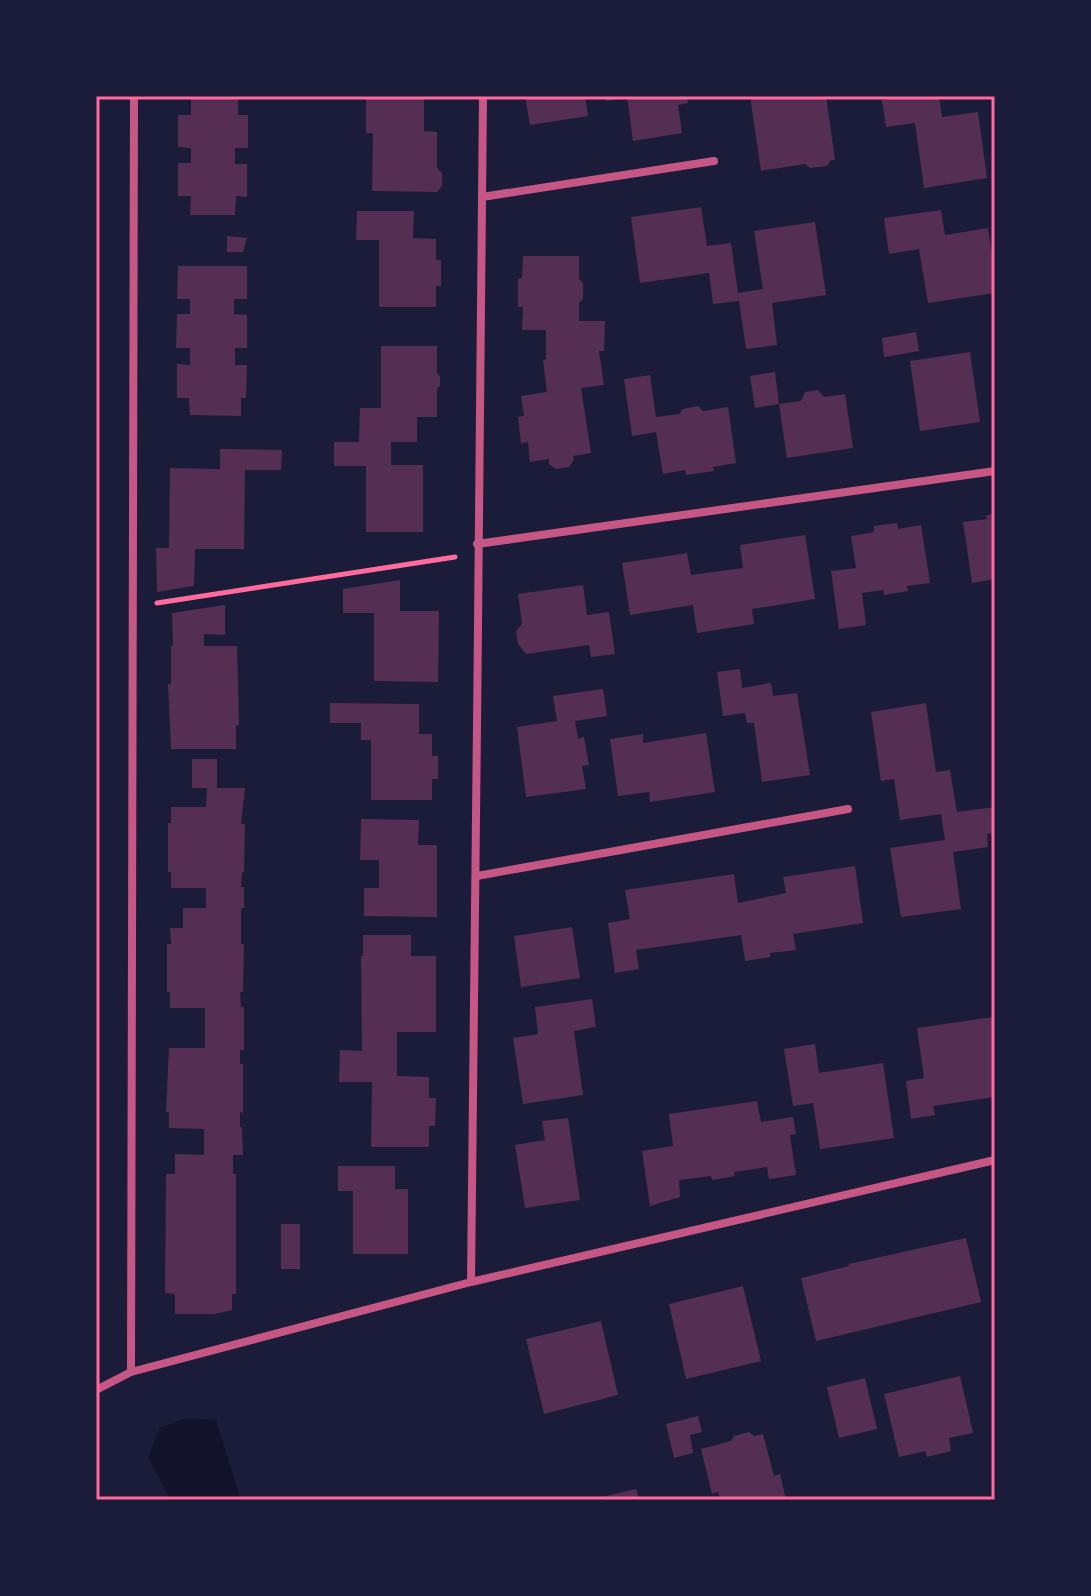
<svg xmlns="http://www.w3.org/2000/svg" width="1091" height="1596" viewBox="0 0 1091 1596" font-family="'Golos Text',sans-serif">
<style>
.water{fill:#12122b}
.building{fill:#542f53}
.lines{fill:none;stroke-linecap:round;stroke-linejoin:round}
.path{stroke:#ff6b9d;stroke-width:5}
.minor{stroke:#c65784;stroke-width:8}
.neatline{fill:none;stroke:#ff6b9d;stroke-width:3}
</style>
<rect width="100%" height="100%" fill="#1b1b3a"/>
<path class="water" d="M 186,1418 L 216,1420 L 241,1500 L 171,1500 L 148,1458 L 160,1428 Z"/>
<path class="building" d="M 185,96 L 248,96 L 248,99 L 238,99 L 238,115 L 248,115 L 248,148 L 235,148 L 235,164 L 247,164 L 247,197 L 236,196 L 235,215 L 190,215 L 191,196 L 178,196 L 178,163 L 191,163 L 191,148 L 178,147 L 178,115 L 191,115 L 191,99 L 185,99 Z
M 366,96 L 424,96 L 424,131 L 437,132 L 437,168 L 442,173 L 442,186 L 437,192 L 372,191 L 373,133 L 366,133 Z
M 525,96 L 585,96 L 588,116 L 530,125 Z
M 605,96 L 626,96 L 626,98 L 606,101 Z
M 627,96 L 687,96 L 688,103 L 678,105 L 682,133 L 633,141 Z
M 750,96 L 826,96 L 835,160 L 831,160 L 827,166 L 810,168 L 805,164 L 761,171 Z
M 913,96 L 939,96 L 942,117 L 978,112 L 987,178 L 924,188 L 915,123 L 886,127 L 882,100 Z
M 701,207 L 707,246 L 731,243 L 738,293 L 763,289 L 754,231 L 815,222 L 826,295 L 772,303 L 777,345 L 746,349 L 739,301 L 713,304 L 709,273 L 640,283 L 631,217 Z
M 941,210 L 945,235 L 988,228 L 995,273 L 995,293 L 928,303 L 919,249 L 889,254 L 884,218 Z
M 357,211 L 414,211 L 413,238 L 436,239 L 436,260 L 441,260 L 441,286 L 436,286 L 436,307 L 379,307 L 379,240 L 356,240 Z
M 227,236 L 247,238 L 243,252 L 227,252 Z
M 523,256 L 579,256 L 579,279 L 583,283 L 583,299 L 579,303 L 579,321 L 605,321 L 604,351 L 599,351 L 604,385 L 581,388 L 591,453 L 573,456 L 574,460 L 569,467 L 556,469 L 549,464 L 549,459 L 530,462 L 528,442 L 521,443 L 518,417 L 524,416 L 521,396 L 547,392 L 543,360 L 546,359 L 546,330 L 522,330 L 523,307 L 518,307 L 518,279 L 522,278 Z
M 178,266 L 247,266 L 247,299 L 234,299 L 234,314 L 247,315 L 247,348 L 235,348 L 235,365 L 247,365 L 246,398 L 241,398 L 241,416 L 190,415 L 189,398 L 177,398 L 177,364 L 190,365 L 190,348 L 176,348 L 177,314 L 190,314 L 190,299 L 177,299 Z
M 916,332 L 919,351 L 884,357 L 882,338 Z
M 381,346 L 437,346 L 437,373 L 440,376 L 440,386 L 437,388 L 437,417 L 417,417 L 417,442 L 391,442 L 391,465 L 423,465 L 423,532 L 366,532 L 366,466 L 334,466 L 334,442 L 359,442 L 360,408 L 381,408 Z
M 970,352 L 980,422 L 920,431 L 910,361 Z
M 775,372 L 779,404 L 801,401 L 805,392 L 818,390 L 824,397 L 845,394 L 853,448 L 787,458 L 779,404 L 755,408 L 750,376 Z
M 650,375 L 656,417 L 679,414 L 683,409 L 698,406 L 703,411 L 728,407 L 736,463 L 713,467 L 714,471 L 686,475 L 685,470 L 663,474 L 656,432 L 632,436 L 624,379 Z
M 220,449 L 282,450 L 281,470 L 245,470 L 244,549 L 195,549 L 194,586 L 157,592 L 156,548 L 169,548 L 170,468 L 220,469 Z
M 995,514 L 995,579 L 972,583 L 963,522 L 987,519 L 986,515 Z
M 897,523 L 898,529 L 921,525 L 930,583 L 907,586 L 908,591 L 884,595 L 883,590 L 862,593 L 866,625 L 839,629 L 831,571 L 856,568 L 851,536 L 874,532 L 874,526 Z
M 805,535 L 815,599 L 752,609 L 754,624 L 697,633 L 693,605 L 630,615 L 622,563 L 687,553 L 691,575 L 743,568 L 740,545 Z
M 400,580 L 400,611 L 439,611 L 438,682 L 374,681 L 374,613 L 343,613 L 343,589 Z
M 583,585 L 587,615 L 609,612 L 615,654 L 591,657 L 589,645 L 526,654 L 518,644 L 516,631 L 522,624 L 518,594 Z
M 225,605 L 225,635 L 204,634 L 204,646 L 237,646 L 239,725 L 236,725 L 236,749 L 171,749 L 168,684 L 171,684 L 171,646 L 173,646 L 172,613 Z
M 740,669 L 742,688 L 771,683 L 773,696 L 797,693 L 810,775 L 762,782 L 754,723 L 747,723 L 745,713 L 723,716 L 717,672 Z
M 603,689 L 607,716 L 575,721 L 578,739 L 584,737 L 589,765 L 582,766 L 586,789 L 526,797 L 517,727 L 557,721 L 553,696 Z
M 330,703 L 419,704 L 419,734 L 432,734 L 432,756 L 438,756 L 438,779 L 432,779 L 432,800 L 371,800 L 371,740 L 361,740 L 361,723 L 330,723 Z
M 926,703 L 936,772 L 950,770 L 957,812 L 995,807 L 995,833 L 987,834 L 988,847 L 953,852 L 961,909 L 901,917 L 890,848 L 945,840 L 941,814 L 900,820 L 894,779 L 881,781 L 871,712 Z
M 706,733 L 715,792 L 650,802 L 649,792 L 618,796 L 610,739 L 643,734 L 643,743 Z
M 192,759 L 217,759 L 217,788 L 245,788 L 241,824 L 245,824 L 244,872 L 242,872 L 241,887 L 244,887 L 244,908 L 241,908 L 241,944 L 244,944 L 243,992 L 240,992 L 241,1007 L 244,1007 L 244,1050 L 240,1050 L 240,1064 L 243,1064 L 243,1113 L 240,1112 L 240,1127 L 242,1127 L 243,1155 L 233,1155 L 233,1174 L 236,1174 L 236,1294 L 232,1294 L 232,1310 L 214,1314 L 175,1314 L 175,1294 L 165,1293 L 166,1174 L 175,1174 L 175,1154 L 204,1155 L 204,1129 L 169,1128 L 169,1112 L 166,1112 L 169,1048 L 205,1048 L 205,1008 L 170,1008 L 170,992 L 167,992 L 167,944 L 171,944 L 170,928 L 183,928 L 183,908 L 206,908 L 206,888 L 171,888 L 171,872 L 168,872 L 168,823 L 171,823 L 171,807 L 206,807 L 207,788 L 192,788 Z
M 361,819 L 419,820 L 418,845 L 437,845 L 437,917 L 364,916 L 364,888 L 379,888 L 379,860 L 360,860 Z
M 855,866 L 863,923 L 793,934 L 796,950 L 770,953 L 770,957 L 745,961 L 741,935 L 636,950 L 639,969 L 615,973 L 608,923 L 630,919 L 625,890 L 734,874 L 738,903 L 786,893 L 783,877 Z
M 572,927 L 580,978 L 521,987 L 514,936 Z
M 363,935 L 411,935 L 411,956 L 436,956 L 436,1032 L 397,1032 L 397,1076 L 429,1077 L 429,1098 L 436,1098 L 435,1126 L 429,1126 L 429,1147 L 371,1147 L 372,1082 L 339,1082 L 340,1050 L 362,1051 L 361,956 L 363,956 Z
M 592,999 L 596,1027 L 574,1031 L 583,1095 L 523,1104 L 513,1038 L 538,1034 L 535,1007 Z
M 993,1017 L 995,1097 L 933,1106 L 935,1115 L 911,1119 L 906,1081 L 924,1078 L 917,1028 Z
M 815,1044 L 819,1073 L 883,1063 L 894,1138 L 820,1149 L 813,1103 L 793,1106 L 784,1049 Z
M 757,1101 L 761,1122 L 793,1117 L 796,1134 L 790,1135 L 796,1175 L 769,1179 L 767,1167 L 734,1172 L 735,1176 L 712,1180 L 711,1176 L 679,1180 L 680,1197 L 650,1206 L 642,1151 L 673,1146 L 669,1114 Z
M 568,1118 L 580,1200 L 525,1208 L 515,1145 L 545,1140 L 542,1121 Z
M 338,1166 L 395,1166 L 395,1189 L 408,1189 L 408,1254 L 353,1254 L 353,1191 L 338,1191 Z
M 281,1224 L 300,1224 L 300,1269 L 281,1269 Z
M 966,1238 L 981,1302 L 816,1341 L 801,1278 L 849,1266 L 849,1264 Z
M 743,1286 L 761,1361 L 686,1379 L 669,1304 Z
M 601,1321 L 618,1395 L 544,1414 L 526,1339 Z
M 960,1376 L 973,1433 L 949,1438 L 951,1451 L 927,1457 L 925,1451 L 899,1457 L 884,1394 Z
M 865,1378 L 877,1429 L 839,1438 L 827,1387 Z
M 698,1416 L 702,1432 L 690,1435 L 693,1453 L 674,1458 L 666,1424 Z
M 749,1432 L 754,1436 L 763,1434 L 774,1476 L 780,1474 L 786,1500 L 720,1500 L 718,1492 L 712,1494 L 701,1449 L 731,1441 L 734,1436 Z
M 636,1489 L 640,1500 L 594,1500 L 594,1499 Z"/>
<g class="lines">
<path class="path" d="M 157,603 L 455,557"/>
<path class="minor" d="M 482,197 L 714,161
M 477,544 L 995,471
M 477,876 L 848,809
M 471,1282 C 477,887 478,491 483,96
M 131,1372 L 134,96
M 96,1390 L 131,1372 L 471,1282 L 995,1160"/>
</g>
<rect width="1091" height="1596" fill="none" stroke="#1b1b3a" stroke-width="196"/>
<rect x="98" y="98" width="895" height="1400" class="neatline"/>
</svg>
